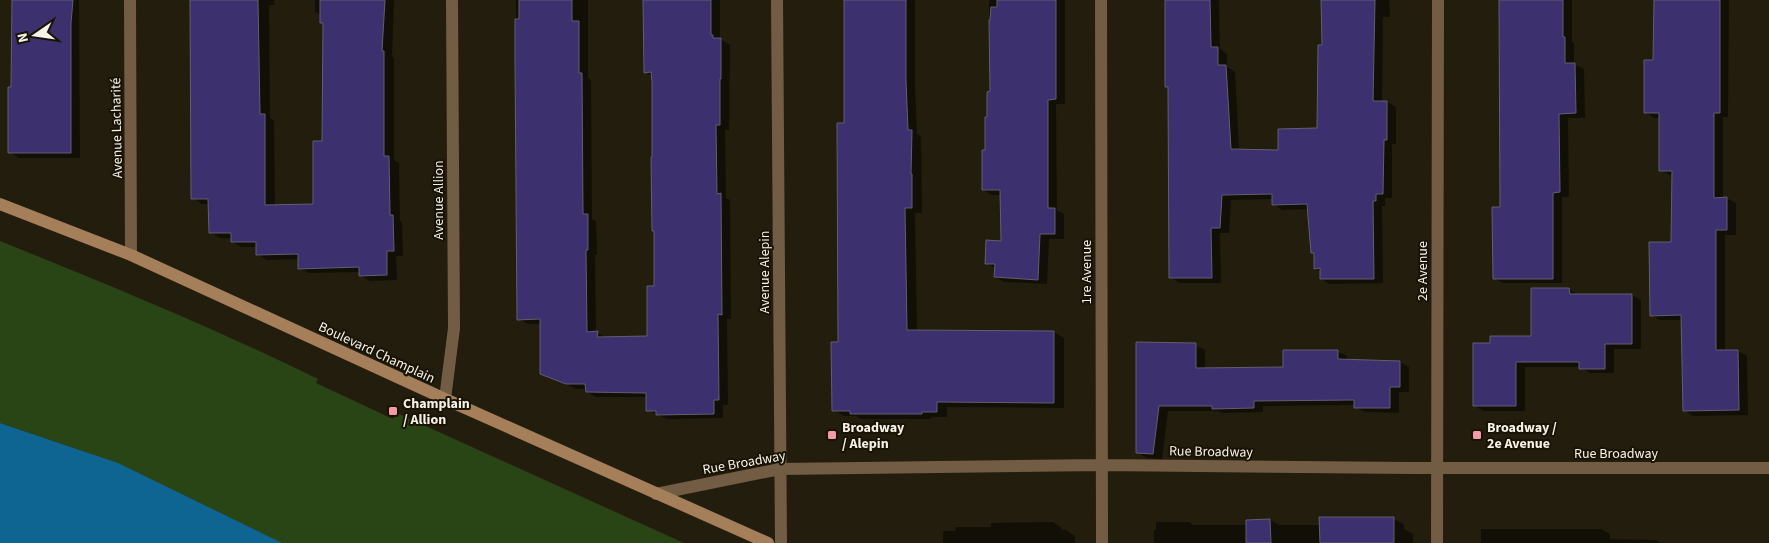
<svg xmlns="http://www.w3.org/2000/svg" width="1769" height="543" viewBox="0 0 1769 543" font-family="'Source Sans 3',sans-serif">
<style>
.green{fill:#294415}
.water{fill:#0f6591}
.shadow{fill:#0007}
.building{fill:#3c306e;stroke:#615f71}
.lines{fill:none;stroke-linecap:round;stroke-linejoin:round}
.minor{stroke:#725c44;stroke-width:12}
.secondary{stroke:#a47f59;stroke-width:12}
.poi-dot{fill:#f39aa8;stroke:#191305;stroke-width:2}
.labels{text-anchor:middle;stroke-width:4;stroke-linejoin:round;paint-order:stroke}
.street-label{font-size:14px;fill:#f6f2e8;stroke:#191305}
.poi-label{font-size:14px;font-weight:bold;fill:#f6f2e8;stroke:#191305;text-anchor:start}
</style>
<rect width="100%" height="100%" fill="#231d0d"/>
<path class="green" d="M 0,241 C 107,284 214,328 318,379 L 316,383 L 393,419 L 397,413 L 684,543 L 280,543 L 91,454 L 0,423 Z"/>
<path class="water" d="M 0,423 L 118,463 L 282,543 L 0,543 Z"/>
<path class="shadow" d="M 12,0 L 79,0 L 80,158 L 19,158 L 10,152 L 12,88 Z
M 192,0 L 274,0 L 275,5 L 269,5 L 270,118 L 274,121 L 275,206 L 314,205 L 324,142 L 324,24 L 321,23 L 321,15 L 315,12 L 315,0 L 394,0 L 392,56 L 394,58 L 394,160 L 399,163 L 400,221 L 402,222 L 403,256 L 396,256 L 397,280 L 370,281 L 360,275 L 360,272 L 309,273 L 299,268 L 299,259 L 267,260 L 257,254 L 257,247 L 242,247 L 232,242 L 232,238 L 220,238 L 210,232 L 210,204 L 202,204 L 193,198 Z
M 516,0 L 588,0 L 588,78 L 591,80 L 592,219 L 596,221 L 597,255 L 595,255 L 596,333 L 608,338 L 648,338 L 656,287 L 652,76 L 645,72 L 644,0 L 720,0 L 720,39 L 730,45 L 729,130 L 725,130 L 726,198 L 730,200 L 731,319 L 727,319 L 728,405 L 723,405 L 723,418 L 667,419 L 647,410 L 647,397 L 596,397 L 587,392 L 587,389 L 576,389 L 542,373 L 541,324 L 528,324 L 519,319 Z
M 844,0 L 915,0 L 915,86 L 917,134 L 921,137 L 922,213 L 915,213 L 917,332 L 1054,332 L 1064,338 L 1064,408 L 947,407 L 947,417 L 931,417 L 931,419 L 861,419 L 856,416 L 844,416 L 834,410 L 839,344 L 845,124 Z
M 989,0 L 1065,0 L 1065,104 L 1056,104 L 1057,210 L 1064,214 L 1064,239 L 1049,239 L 1047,284 L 1005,282 L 995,277 L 996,269 L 986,263 L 1003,242 L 1002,195 L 992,195 L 983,190 L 991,92 Z
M 1166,0 L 1219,0 L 1220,49 L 1227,54 L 1227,67 L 1235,72 L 1239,150 L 1279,151 L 1318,129 L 1323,46 L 1322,0 L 1389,0 L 1390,17 L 1383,17 L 1382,102 L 1387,102 L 1396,107 L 1396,144 L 1392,144 L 1392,198 L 1385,198 L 1385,206 L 1382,206 L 1383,283 L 1330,284 L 1321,279 L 1321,272 L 1315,268 L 1315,254 L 1312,252 L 1309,209 L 1282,210 L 1273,204 L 1273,199 L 1231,200 L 1229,233 L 1220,233 L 1221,283 L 1179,283 L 1170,277 L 1170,89 L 1166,87 Z
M 1500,0 L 1572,0 L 1572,42 L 1574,43 L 1574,64 L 1584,69 L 1585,118 L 1568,118 L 1569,197 L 1562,197 L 1562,283 L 1503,283 L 1494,278 L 1502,208 Z
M 1654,0 L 1729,0 L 1728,117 L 1723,117 L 1723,198 L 1726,198 L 1736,203 L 1736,235 L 1725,235 L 1725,351 L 1738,351 L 1747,356 L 1748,415 L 1693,416 L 1684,410 L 1682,320 L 1660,320 L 1651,315 L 1672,243 L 1673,175 L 1670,175 L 1660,170 L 1661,118 L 1654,118 L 1645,112 L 1654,61 Z
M 1569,289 L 1578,295 L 1632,295 L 1641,300 L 1641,349 L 1614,349 L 1614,373 L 1590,373 L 1580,367 L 1525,367 L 1525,411 L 1484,411 L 1474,406 L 1491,344 L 1533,338 Z
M 1138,344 L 1195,345 L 1205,350 L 1205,369 L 1284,368 L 1337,351 L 1347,356 L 1347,361 L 1400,362 L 1409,367 L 1409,392 L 1399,392 L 1399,413 L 1365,412 L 1355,407 L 1355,405 L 1263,406 L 1263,412 L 1222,413 L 1218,411 L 1168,411 L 1162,459 L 1147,458 L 1138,453 Z
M 1393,519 L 1404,524 L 1404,529 L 1413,534 L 1413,543 L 1154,543 L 1154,530 L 1156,530 L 1156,522 L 1189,522 L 1193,525 L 1247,525 L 1270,520 L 1279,525 L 1321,525 Z
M 1053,522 L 1062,528 L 1062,530 L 1066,530 L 1075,536 L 1075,543 L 943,543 L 943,531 L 955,531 L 956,527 L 991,527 L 991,523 Z
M 1481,529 L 1601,529 L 1610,534 L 1610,539 L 1656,540 L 1661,543 L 1481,543 Z"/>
<path class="building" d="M 12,0 L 73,0 L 71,23 L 71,153 L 8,153 L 8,87 L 11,87 Z
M 190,0 L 258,0 L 260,114 L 265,114 L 265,205 L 313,204 L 313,141 L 322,141 L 323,23 L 320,23 L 320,0 L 385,0 L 382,51 L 384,51 L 384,156 L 389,156 L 390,215 L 393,215 L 394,251 L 387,251 L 387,275 L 359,276 L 359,267 L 298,269 L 298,254 L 256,255 L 256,242 L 231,242 L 231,233 L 209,233 L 208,199 L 191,199 Z
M 519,0 L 572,0 L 572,21 L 579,21 L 579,73 L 582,73 L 583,214 L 588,214 L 588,250 L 586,250 L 587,332 L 598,331 L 597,337 L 647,336 L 647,286 L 654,286 L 654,231 L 652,231 L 651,157 L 652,157 L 652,82 L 651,72 L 644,73 L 643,0 L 711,0 L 711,35 L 713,35 L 713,38 L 721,38 L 721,79 L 720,79 L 720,125 L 716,125 L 717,194 L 721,193 L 722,315 L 718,314 L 719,400 L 714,400 L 714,414 L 656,415 L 656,411 L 646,411 L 646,393 L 586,392 L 585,384 L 566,384 L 540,374 L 540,319 L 517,320 L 515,60 L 515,19 L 519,19 Z
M 844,0 L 906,0 L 906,80 L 908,130 L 912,130 L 911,174 L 912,174 L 912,208 L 905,208 L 907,330 L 1054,331 L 1054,403 L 937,402 L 937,412 L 922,412 L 922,414 L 850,414 L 850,411 L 832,411 L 831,342 L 838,342 L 837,123 L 844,123 Z
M 997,0 L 1056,0 L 1056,99 L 1048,100 L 1048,208 L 1055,208 L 1055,234 L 1040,234 L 1038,280 L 994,277 L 995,264 L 985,264 L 986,240 L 1001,241 L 1000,190 L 982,190 L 982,150 L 985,150 L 985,117 L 987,117 L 987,92 L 990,91 L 989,20 L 990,20 L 991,7 L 997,7 Z
M 1165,0 L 1210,0 L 1211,47 L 1218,47 L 1218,65 L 1226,65 L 1231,149 L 1278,150 L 1278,129 L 1317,128 L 1318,45 L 1322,45 L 1321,0 L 1375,0 L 1373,101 L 1387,101 L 1387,140 L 1384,140 L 1383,194 L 1376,194 L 1376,201 L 1373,201 L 1374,279 L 1320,279 L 1320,268 L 1314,269 L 1314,253 L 1311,253 L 1307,204 L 1272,205 L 1272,194 L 1222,195 L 1220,228 L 1211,228 L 1212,278 L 1169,278 L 1168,87 L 1165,87 Z
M 1499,0 L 1563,0 L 1563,37 L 1565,37 L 1565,63 L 1575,63 L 1576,113 L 1559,114 L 1560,192 L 1553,193 L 1553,279 L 1493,279 L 1492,207 L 1500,207 Z
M 1654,0 L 1720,0 L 1720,113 L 1714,113 L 1714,198 L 1727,197 L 1727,230 L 1716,230 L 1716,350 L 1738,350 L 1739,410 L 1683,411 L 1681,315 L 1650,316 L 1649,242 L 1671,242 L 1672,171 L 1659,171 L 1659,113 L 1644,113 L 1644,60 L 1653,60 Z
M 1531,288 L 1569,288 L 1570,294 L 1632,294 L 1632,344 L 1605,344 L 1605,369 L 1579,369 L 1579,362 L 1516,362 L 1516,406 L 1473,406 L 1473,343 L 1490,343 L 1490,336 L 1531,336 Z
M 1136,342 L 1196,343 L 1196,368 L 1283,367 L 1283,350 L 1338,350 L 1338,359 L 1400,361 L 1400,387 L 1390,387 L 1390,408 L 1354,408 L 1354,400 L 1254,401 L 1254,408 L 1212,409 L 1212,406 L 1159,406 L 1153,454 L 1136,453 Z
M 1319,517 L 1394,517 L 1394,543 L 1320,543 Z
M 1270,519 L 1271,543 L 1246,543 L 1246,520 Z"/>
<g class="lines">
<path class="minor" d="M 130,0 L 131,255
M 777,0 L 781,543
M 1101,0 L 1102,543
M 445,399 L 454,328 L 452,0
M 656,494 L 780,469 L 1102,465 L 1412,468 L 1769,468
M 1437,543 L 1438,0"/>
<path class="secondary" d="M 0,204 L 131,255 L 445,399 L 768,543"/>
</g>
<g class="poi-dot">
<rect x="388" y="406" width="10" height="10" rx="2.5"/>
<rect x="827" y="430" width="10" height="10" rx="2.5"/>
<rect x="1472" y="430" width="10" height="10" rx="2.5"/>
</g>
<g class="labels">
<g class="street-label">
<text transform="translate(116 128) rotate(-91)" y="5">Avenue Lacharité</text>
<text transform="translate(438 200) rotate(-90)" y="5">Avenue Allion</text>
<text transform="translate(1422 271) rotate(-90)" y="5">2e Avenue</text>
<text transform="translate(764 272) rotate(-90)" y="5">Avenue Alepin</text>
<text transform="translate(1086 272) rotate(-90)" y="5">1re Avenue</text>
<text transform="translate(377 352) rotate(25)" y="5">Boulevard Champlain</text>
<text transform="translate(1211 451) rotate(1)" y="5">Rue Broadway</text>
<text x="1616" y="458">Rue Broadway</text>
<text transform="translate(744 462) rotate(-10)" y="5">Rue Broadway</text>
</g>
<g class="poi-label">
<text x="403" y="408">Champlain<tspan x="403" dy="16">/ Allion</tspan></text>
<text x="842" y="432">Broadway<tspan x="842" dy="16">/ Alepin</tspan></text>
<text x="1487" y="432">Broadway /<tspan x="1487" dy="16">2e Avenue</tspan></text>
</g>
</g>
<g transform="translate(35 35) rotate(257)" stroke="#191305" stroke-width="4" paint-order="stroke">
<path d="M0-4L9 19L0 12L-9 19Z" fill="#f6f2e8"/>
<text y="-8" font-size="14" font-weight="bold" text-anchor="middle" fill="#f6f2e8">N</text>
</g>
</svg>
